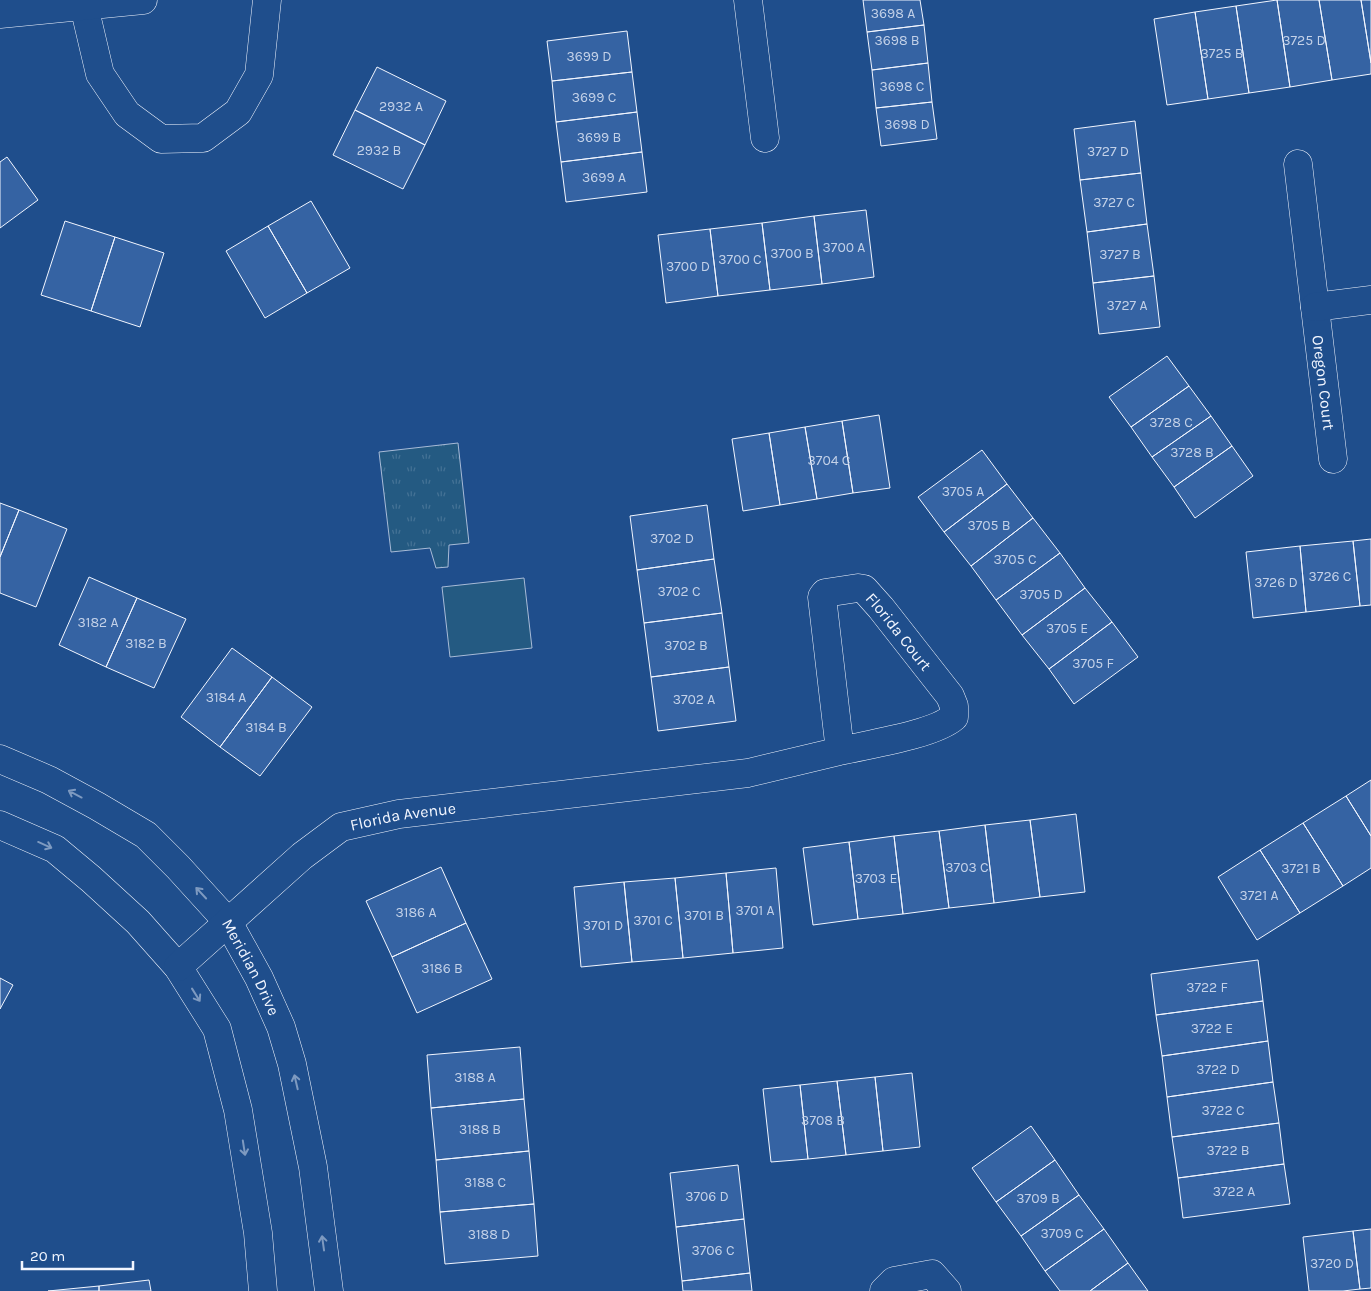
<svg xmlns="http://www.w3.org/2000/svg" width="1371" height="1291" viewBox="0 0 1371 1291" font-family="Karla,sans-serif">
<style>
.park{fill:url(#park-tufts);stroke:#a8bbd7}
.garden{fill:#245a82;stroke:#a8bbd7}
.building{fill:#3563a3;stroke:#f2f6ff}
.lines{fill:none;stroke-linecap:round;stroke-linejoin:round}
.minor-casing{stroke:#f2f6ff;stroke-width:29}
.minor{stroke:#1f4e8c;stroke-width:28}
.oneway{stroke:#7e9ac0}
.labels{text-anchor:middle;stroke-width:4;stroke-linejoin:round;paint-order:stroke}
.number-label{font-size:14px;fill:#c3d1e8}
.street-label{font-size:16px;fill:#f2f6ff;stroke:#1f4e8c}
</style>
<defs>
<pattern id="park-tufts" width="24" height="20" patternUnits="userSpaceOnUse" patternTransform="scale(1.25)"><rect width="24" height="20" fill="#245a82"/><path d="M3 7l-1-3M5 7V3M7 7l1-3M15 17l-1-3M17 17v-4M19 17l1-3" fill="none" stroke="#447295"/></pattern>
</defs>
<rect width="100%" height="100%" fill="#1f4e8c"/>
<path class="park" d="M 458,443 L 469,543 L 449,545 L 448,567 L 436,568 L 430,548 L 391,552 L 379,452 Z"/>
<path class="garden" d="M 524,578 L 532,648 L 450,657 L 442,587 Z"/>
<path class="building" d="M 863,0 L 920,0 L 924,25 L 867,32 Z
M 1277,0 L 1290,87 L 1249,93 L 1236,6 Z
M 1277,0 L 1319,0 L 1332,80 L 1290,87 Z
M 1319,0 L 1361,0 L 1371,63 L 1371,74 L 1332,80 Z
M 1361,0 L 1371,0 L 1371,63 Z
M 1236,6 L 1249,93 L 1208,99 L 1195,12 Z
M 1195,12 L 1208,99 L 1167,105 L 1154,19 Z
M 924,25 L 928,63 L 872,70 L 867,32 Z
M 627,31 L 632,72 L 552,81 L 547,41 Z
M 928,63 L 932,102 L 876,108 L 872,70 Z
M 377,67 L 446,101 L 425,145 L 355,110 Z
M 632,72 L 637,112 L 556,122 L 552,81 Z
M 932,102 L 937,139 L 881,146 L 876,108 Z
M 355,110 L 425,145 L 403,189 L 333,155 Z
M 637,112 L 642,152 L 561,162 L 556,122 Z
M 1135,121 L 1141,173 L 1080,180 L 1074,129 Z
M 642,152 L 647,192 L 566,202 L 561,162 Z
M 7,157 L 38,200 L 0,228 L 0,162 Z
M 1141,173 L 1147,224 L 1087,232 L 1080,180 Z
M 311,201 L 350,268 L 307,293 L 268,226 Z
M 866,210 L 874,277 L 822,284 L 814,216 Z
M 814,216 L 822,284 L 770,290 L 762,223 Z
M 65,221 L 115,237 L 91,311 L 41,295 Z
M 762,223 L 770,290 L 718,296 L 710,229 Z
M 1147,224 L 1154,276 L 1093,283 L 1087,232 Z
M 268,226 L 307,293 L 265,318 L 226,251 Z
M 710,229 L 718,296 L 666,303 L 658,235 Z
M 115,237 L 164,253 L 140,327 L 91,311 Z
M 1154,276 L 1160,327 L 1099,334 L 1093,283 Z
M 1167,356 L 1189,386 L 1131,427 L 1109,397 Z
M 1189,386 L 1211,416 L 1152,457 L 1131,427 Z
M 879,415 L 890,488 L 853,493 L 842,421 Z
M 1211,416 L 1232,446 L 1174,487 L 1152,457 Z
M 842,421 L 853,493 L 817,499 L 805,427 Z
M 805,427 L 817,499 L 780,505 L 769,433 Z
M 769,433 L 780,505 L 743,511 L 732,439 Z
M 1232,446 L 1253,476 L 1195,518 L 1174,487 Z
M 982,450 L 1007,484 L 944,532 L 918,497 Z
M 1007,484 L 1033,518 L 971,566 L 944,532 Z
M 0,503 L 19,510 L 0,557 Z
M 707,505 L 714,559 L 637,570 L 630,516 Z
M 19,510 L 67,529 L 36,607 L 0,593 L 0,557 Z
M 1033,518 L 1060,553 L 996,600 L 971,566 Z
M 1371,539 L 1371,605 L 1360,606 L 1353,541 Z
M 1353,541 L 1360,606 L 1306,612 L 1300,546 Z
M 1300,546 L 1306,612 L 1253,618 L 1246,552 Z
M 1060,553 L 1085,588 L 1022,635 L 996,600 Z
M 714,559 L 722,613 L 644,623 L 637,570 Z
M 89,577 L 137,598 L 106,667 L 59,645 Z
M 1085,588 L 1112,622 L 1049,669 L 1022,635 Z
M 137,598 L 186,619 L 154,688 L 106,667 Z
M 722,613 L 729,667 L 651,677 L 644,623 Z
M 1112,622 L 1138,657 L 1074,704 L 1049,669 Z
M 232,648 L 272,677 L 220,747 L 181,717 Z
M 729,667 L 736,721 L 658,731 L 651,677 Z
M 272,677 L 312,707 L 260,776 L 220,747 Z
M 1371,780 L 1371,836 L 1346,796 Z
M 1346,796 L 1371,836 L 1371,868 L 1343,886 L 1303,823 Z
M 1076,814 L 1085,892 L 1040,897 L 1030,820 Z
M 1030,820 L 1040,897 L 994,903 L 985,825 Z
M 1303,823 L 1343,886 L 1300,913 L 1260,850 Z
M 985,825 L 994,903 L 949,908 L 939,831 Z
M 939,831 L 949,908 L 903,914 L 894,836 Z
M 894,836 L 903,914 L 858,919 L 849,842 Z
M 849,842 L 858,919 L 813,925 L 803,848 Z
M 1260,850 L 1300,913 L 1257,940 L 1218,877 Z
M 441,867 L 466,923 L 392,957 L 366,901 Z
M 776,868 L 783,948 L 733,953 L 726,873 Z
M 726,873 L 733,953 L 683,958 L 675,878 Z
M 675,878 L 683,958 L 632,962 L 624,882 Z
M 624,882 L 632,962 L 581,967 L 574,887 Z
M 466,923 L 492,979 L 417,1013 L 392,957 Z
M 1258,960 L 1263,1001 L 1156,1015 L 1151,974 Z
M 0,978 L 13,985 L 0,1009 Z
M 1263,1001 L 1268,1041 L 1162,1056 L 1156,1015 Z
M 1268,1041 L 1273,1082 L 1167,1097 L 1162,1056 Z
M 520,1047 L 524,1099 L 431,1108 L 427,1055 Z
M 912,1073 L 920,1147 L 883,1151 L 875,1077 Z
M 875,1077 L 883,1151 L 846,1155 L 837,1081 Z
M 837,1081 L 846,1155 L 808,1159 L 800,1085 Z
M 1273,1082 L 1279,1123 L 1172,1137 L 1167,1097 Z
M 800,1085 L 808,1159 L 771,1162 L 763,1089 Z
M 524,1099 L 529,1151 L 436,1160 L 431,1108 Z
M 1279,1123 L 1284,1164 L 1178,1178 L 1172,1137 Z
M 1031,1126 L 1055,1160 L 996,1202 L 972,1168 Z
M 529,1151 L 534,1204 L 440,1212 L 436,1160 Z
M 1055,1160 L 1079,1195 L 1021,1236 L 996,1202 Z
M 1284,1164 L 1290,1204 L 1183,1218 L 1178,1178 Z
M 738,1165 L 744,1219 L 676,1227 L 670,1173 Z
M 1079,1195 L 1104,1229 L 1045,1271 L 1021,1236 Z
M 534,1204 L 538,1256 L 445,1264 L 440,1212 Z
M 744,1219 L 750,1273 L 682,1281 L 676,1227 Z
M 1104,1229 L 1128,1263 L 1090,1291 L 1060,1291 L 1045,1271 Z
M 1371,1229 L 1371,1288 L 1360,1289 L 1353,1231 Z
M 1353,1231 L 1360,1289 L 1343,1291 L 1309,1291 L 1303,1237 Z
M 1128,1263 L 1148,1291 L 1090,1291 Z
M 750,1273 L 752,1291 L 683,1291 L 682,1281 Z
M 149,1280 L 151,1291 L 99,1291 L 99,1286 Z
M 99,1286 L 99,1291 L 48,1291 Z"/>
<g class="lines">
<defs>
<g id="minor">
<path d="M 748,0 L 765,138"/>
<path d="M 84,6 L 100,74 L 127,114 L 161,139 L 203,138 L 238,112 L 259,75 L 267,0"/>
<path d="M 0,14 L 143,0"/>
<path id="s1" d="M 1298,164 L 1333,459"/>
<path d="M 1315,307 L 1371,300"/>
<path id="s2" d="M 0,759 L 49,780 L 97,806 L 146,835 L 178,867 L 228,922 L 259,978 L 281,1027 L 292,1064 L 313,1167 L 329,1291"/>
<path d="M 0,825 L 55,849 L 91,879 L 138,922 L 178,967 L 217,1029 L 238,1110 L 258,1233 L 263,1291"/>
<path id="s3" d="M 178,967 L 302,856 L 341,827 L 399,814 L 748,773 L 840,751 L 822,597 L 825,593 L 858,588 L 864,589 L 881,608 L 950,696 L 954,706 L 954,717 C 933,735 869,744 840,751"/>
<path d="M 884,1291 L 894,1281 L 932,1274 L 947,1291"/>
</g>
</defs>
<use href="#minor" class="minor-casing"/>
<use href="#minor" class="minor"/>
</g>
<defs><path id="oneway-shaft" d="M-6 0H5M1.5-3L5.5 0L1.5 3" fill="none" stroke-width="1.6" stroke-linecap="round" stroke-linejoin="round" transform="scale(1.25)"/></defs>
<g class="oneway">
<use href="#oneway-shaft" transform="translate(75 794) rotate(-152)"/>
<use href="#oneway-shaft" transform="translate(45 845) rotate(24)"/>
<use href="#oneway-shaft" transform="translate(201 893) rotate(-133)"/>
<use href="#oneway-shaft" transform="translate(196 995) rotate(58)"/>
<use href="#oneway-shaft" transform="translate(296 1082) rotate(-103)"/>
<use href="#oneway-shaft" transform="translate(244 1148) rotate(81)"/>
<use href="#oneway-shaft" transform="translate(323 1243) rotate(-98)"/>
</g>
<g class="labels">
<g class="number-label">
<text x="893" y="18">3698 A</text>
<text x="897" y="45">3698 B</text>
<text x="1304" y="45">3725 D</text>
<text x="1222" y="58">3725 B</text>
<text x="589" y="61">3699 D</text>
<text x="902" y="91">3698 C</text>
<text x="594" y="102">3699 C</text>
<text x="401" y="111">2932 A</text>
<text x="907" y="129">3698 D</text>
<text x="599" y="142">3699 B</text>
<text x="379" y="155">2932 B</text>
<text x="1108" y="156">3727 D</text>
<text x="604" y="182">3699 A</text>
<text x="1114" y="207">3727 C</text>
<text x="844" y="252">3700 A</text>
<text x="792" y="258">3700 B</text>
<text x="1120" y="259">3727 B</text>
<text x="740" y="264">3700 C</text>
<text x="688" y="271">3700 D</text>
<text x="1127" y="310">3727 A</text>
<text x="1171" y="427">3728 C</text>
<text x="1192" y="457">3728 B</text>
<text x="829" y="465">3704 C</text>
<text x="963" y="496">3705 A</text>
<text x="989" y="530">3705 B</text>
<text x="672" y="543">3702 D</text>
<text x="1015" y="564">3705 C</text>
<text x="1330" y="581">3726 C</text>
<text x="1276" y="587">3726 D</text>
<text x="679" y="596">3702 C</text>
<text x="1041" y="599">3705 D</text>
<text x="98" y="627">3182 A</text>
<text x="1067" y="633">3705 E</text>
<text x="146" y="648">3182 B</text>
<text x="686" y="650">3702 B</text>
<text x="1093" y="668">3705 F</text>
<text x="226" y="702">3184 A</text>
<text x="694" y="704">3702 A</text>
<text x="266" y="732">3184 B</text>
<text x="967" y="872">3703 C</text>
<text x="1301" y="873">3721 B</text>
<text x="876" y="883">3703 E</text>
<text x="1259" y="900">3721 A</text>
<text x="755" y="915">3701 A</text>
<text x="416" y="917">3186 A</text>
<text x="704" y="920">3701 B</text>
<text x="653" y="925">3701 C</text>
<text x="603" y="930">3701 D</text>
<text x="442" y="973">3186 B</text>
<text x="1207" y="992">3722 F</text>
<text x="1212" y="1033">3722 E</text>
<text x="1218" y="1074">3722 D</text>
<text x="475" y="1082">3188 A</text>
<text x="1223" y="1115">3722 C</text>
<text x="823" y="1125">3708 B</text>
<text x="480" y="1134">3188 B</text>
<text x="1228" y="1155">3722 B</text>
<text x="485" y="1187">3188 C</text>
<text x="1234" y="1196">3722 A</text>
<text x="707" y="1201">3706 D</text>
<text x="1038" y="1203">3709 B</text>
<text x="1062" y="1238">3709 C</text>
<text x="489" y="1239">3188 D</text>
<text x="713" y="1255">3706 C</text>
<text x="1332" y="1268">3720 D</text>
</g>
<g class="street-label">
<text dy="6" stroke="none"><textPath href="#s1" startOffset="220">Oregon Court</textPath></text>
<text dy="6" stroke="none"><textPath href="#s3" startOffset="975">Florida Court</textPath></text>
<text dy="6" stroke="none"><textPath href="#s3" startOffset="278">Florida Avenue</textPath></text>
<text dy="6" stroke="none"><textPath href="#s2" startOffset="335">Meridian Drive</textPath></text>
</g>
</g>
<path d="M22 1261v8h111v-8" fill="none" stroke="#f2f6ff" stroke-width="2.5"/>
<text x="30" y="1261" font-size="15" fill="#f2f6ff" stroke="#1f4e8c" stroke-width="4" paint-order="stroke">20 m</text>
</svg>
